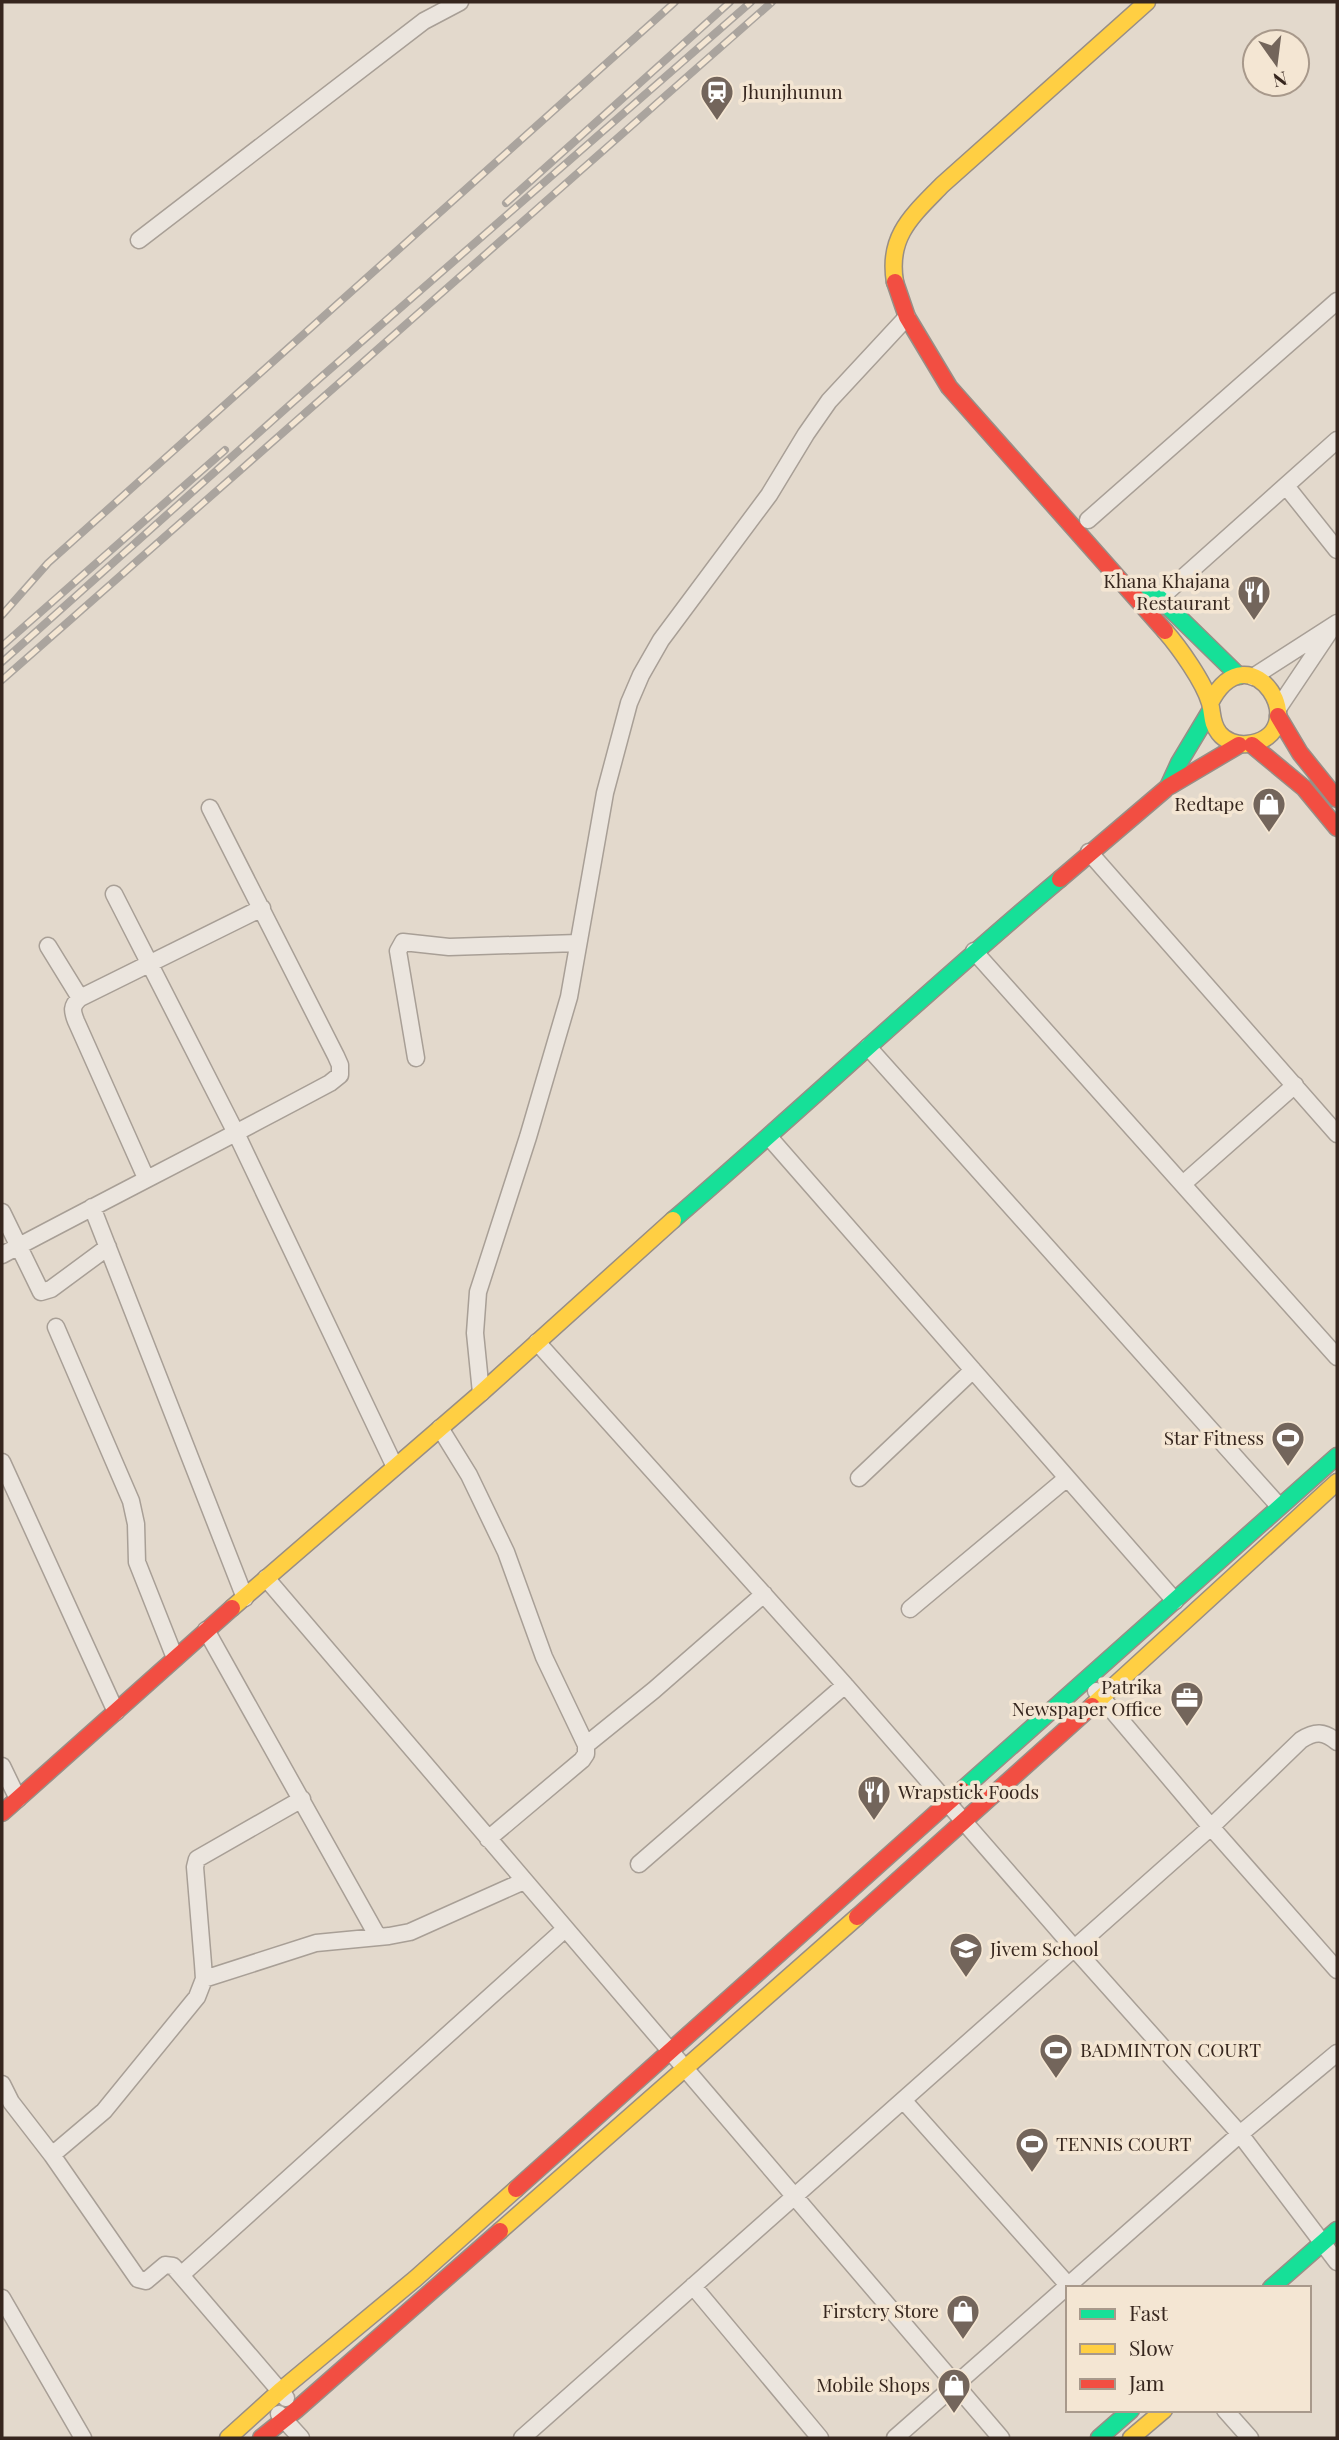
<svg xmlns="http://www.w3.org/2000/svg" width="1339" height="2440" viewBox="0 0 1339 2440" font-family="'Playfair Display',serif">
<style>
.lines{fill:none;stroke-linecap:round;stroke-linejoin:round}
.street-casing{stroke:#a89f96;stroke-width:19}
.fast-casing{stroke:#988e86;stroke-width:19}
.slow-casing{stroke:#988e86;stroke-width:19}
.jam-casing{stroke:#988e86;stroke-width:19}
.street{stroke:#ebe5de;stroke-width:16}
.fast{stroke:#16e098;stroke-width:16}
.slow{stroke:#ffcf43;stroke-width:16}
.jam{stroke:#f24e42;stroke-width:16}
.rail-casing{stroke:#aaa49e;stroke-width:8}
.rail{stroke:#f4e6d3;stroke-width:5;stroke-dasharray:16;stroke-linecap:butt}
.labels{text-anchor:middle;stroke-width:7;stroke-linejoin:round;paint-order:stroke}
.poi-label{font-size:19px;fill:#36261e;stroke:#f4e6d3;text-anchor:end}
</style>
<rect width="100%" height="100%" fill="#e3d9cc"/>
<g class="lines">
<defs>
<path id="street" d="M 139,240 L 424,21 L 460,2
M 1286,486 L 1337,550
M 1088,520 L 1337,301
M 1159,599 L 1337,440
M 1253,677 L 1337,623
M 1279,707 L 1330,631
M 1089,852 L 1337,1134
M 114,894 L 236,1133 L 395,1467
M 48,946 L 80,998
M 974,951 L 1337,1357
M 868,1047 L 1279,1506
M 416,1058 L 398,951 L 403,942 L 449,947 L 578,943
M 769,1137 L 1175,1601
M 146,1178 L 76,1021 C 72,1011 71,1006 80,998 L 262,908
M 1184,1183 L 1295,1085
M 92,1207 L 245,1598
M 2,1212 L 41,1292 L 51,1289 L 108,1247
M 2,1255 C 111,1197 222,1141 330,1083 L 340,1075 L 340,1065 L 336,1056 L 210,808
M 56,1327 L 131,1501 L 136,1524 L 137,1562 L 175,1658
M 537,1342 L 845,1685 L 1074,1948 L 1240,2134 L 1337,2262
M 481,1393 L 475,1333 L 478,1292 L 528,1137 L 569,997 L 605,793 L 629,703 L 641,675 L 661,640 L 769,495 L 806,434 L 829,401 L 907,317
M 440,1428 L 469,1475 L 506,1552 L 544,1657 L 586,1745 L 586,1754 L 582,1760 L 488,1839
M 2,1462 L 116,1712
M 859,1478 L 973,1370
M 266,1578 L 1001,2438
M 910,1609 L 1067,1478
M 206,1630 L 378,1937
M 1096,1691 L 1211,1827 L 1337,1970
M 586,1745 L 654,1690 L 764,1594
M 2,1766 L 18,1799
M 639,1864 L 845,1685
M 204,1979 L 316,1943 L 389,1936 L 410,1932 L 524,1881
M 2,2084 L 11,2102 L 52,2155 L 138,2279 L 146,2281 L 165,2265 L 173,2266 L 286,2398
M 903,2100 L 1068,2285
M 52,2155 L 104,2111 L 197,1997 L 204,1979 L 203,1964 L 195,1867 L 197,1859 L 302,1799
M 181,2275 L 565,1929
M 693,2286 L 820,2438
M 2,2298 L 83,2438
M 1225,2410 L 1250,2438
M 279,2414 L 301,2438
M 522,2438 L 1211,1827 L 1301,1740 C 1315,1731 1324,1731 1337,1742
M 895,2438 L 1240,2134 L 1337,2053"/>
<path id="fast" d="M 1149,588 L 1239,676
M 1168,787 L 1179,763 L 1209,713
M 673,1220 C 803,1108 928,990 1060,879
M 962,1790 L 1337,1456
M 1271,2288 L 1337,2230
M 1099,2438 L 1131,2410"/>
<path id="slow" d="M 895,282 C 887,236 913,215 942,185 L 1147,2
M 1165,631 C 1179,647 1204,682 1210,703 C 1213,714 1211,723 1219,733 C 1225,741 1237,745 1247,744 C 1318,736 1251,624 1210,703
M 232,1608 L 481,1393 L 673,1220
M 1092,1706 L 1337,1482
M 500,2231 L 857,1917
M 228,2438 L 280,2391 L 415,2279 L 516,2189
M 1131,2438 L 1164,2410"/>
<path id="jam" d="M 895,282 L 907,317 L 949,387 L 1165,631
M 1278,716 L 1300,753 L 1337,799
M 1252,745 L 1304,788 L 1337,828
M 1060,879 L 1168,787 L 1239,745
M 2,1813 L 232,1608
M 857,1917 L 1092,1706
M 516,2189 L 962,1790
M 261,2438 L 296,2410 L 500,2231"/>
</defs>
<use href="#street" class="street-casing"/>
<use href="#fast" class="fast-casing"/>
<use href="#slow" class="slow-casing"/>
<use href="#jam" class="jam-casing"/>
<use href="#street" class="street"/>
<use href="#fast" class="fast"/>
<use href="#slow" class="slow"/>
<use href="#jam" class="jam"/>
<defs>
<path id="rail" d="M 506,203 L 730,2
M 2,615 L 48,563 L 675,2
M 2,646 L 225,450
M 2,662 L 320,378 L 751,2
M 2,680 L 772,2"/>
</defs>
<use href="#rail" class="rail-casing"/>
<use href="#rail" class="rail"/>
</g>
<defs>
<symbol id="station-pin" viewBox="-11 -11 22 30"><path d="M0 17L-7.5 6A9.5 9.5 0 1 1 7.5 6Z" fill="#73655b" stroke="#f4e6d3"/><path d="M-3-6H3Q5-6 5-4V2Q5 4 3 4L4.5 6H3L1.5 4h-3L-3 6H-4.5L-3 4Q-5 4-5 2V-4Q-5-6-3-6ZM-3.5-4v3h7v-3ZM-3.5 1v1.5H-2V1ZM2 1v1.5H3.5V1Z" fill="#fff"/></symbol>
<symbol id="restaurant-pin" viewBox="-11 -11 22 30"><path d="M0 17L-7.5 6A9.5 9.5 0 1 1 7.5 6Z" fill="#73655b" stroke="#f4e6d3"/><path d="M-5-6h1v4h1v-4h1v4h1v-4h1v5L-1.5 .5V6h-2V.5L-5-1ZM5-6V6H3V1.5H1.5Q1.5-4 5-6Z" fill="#fff"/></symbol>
<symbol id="shop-pin" viewBox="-11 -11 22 30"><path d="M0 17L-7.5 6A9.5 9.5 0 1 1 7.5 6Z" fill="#73655b" stroke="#f4e6d3"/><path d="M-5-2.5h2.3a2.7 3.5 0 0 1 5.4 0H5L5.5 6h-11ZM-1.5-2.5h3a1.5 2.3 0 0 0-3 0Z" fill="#fff"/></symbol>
<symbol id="stadium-pin" viewBox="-11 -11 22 30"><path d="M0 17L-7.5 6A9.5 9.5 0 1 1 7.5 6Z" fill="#73655b" stroke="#f4e6d3"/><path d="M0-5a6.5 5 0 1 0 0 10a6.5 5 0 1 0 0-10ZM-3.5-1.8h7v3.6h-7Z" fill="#fff"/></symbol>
<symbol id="office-pin" viewBox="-11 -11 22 30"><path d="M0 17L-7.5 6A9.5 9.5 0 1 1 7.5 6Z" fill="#73655b" stroke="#f4e6d3"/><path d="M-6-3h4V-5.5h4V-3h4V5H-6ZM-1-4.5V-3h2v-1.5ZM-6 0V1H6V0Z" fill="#fff"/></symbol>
<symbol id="school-pin" viewBox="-11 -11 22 30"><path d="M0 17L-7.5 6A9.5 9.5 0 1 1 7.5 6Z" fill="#73655b" stroke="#f4e6d3"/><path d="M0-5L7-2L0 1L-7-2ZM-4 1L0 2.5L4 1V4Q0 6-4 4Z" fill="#fff"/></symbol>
</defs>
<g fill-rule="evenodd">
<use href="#station-pin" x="698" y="73" width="38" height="52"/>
<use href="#restaurant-pin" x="1235" y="573" width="38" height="52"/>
<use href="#shop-pin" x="1250" y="785" width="38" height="52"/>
<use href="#stadium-pin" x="1269" y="1419" width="38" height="52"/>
<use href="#office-pin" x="1168" y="1679" width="38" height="52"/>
<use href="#restaurant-pin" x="855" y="1773" width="38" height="52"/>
<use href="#school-pin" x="947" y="1930" width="38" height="52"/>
<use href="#stadium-pin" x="1037" y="2031" width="38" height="52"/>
<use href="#stadium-pin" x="1013" y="2125" width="38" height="52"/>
<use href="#shop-pin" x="944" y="2292" width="38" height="52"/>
<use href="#shop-pin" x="935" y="2366" width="38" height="52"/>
</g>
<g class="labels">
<g class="poi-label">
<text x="742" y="99" text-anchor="start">Jhunjhunun</text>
<text x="1230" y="588">Khana Khajana<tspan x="1230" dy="22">Restaurant</tspan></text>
<text x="1244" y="811">Redtape</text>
<text x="1264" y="1445">Star Fitness</text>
<text x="1162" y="1694">Patrika<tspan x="1162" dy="22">Newspaper Office</tspan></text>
<text x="898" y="1799" text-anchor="start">Wrapstick Foods</text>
<text x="990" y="1956" text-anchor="start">Jivem School</text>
<text x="1080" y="2057" text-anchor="start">BADMINTON COURT</text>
<text x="1056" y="2151" text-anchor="start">TENNIS COURT</text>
<text x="939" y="2318">Firstcry Store</text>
<text x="930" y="2392">Mobile Shops</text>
</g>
</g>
<rect width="1339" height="2440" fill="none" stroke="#36261e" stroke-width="7"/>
<rect x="1066" y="2286" width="245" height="126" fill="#f4e6d3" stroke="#a8998b" stroke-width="2"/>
<rect x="1080" y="2309" width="35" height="10" fill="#16e098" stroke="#a8998b" stroke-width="2"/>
<text x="1129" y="2321" font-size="21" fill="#36261e">Fast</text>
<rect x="1080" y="2344" width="35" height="10" fill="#ffcf43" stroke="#a8998b" stroke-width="2"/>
<text x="1129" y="2356" font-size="21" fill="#36261e">Slow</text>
<rect x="1080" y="2379" width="35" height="10" fill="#f24e42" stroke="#a8998b" stroke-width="2"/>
<text x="1129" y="2391" font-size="21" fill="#36261e">Jam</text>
<g transform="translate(1276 63) rotate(166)"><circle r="33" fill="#f4e6d3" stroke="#a8998b" stroke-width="2"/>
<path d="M0-5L12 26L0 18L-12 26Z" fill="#73655b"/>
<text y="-10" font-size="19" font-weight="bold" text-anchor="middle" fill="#36261e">N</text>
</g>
</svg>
